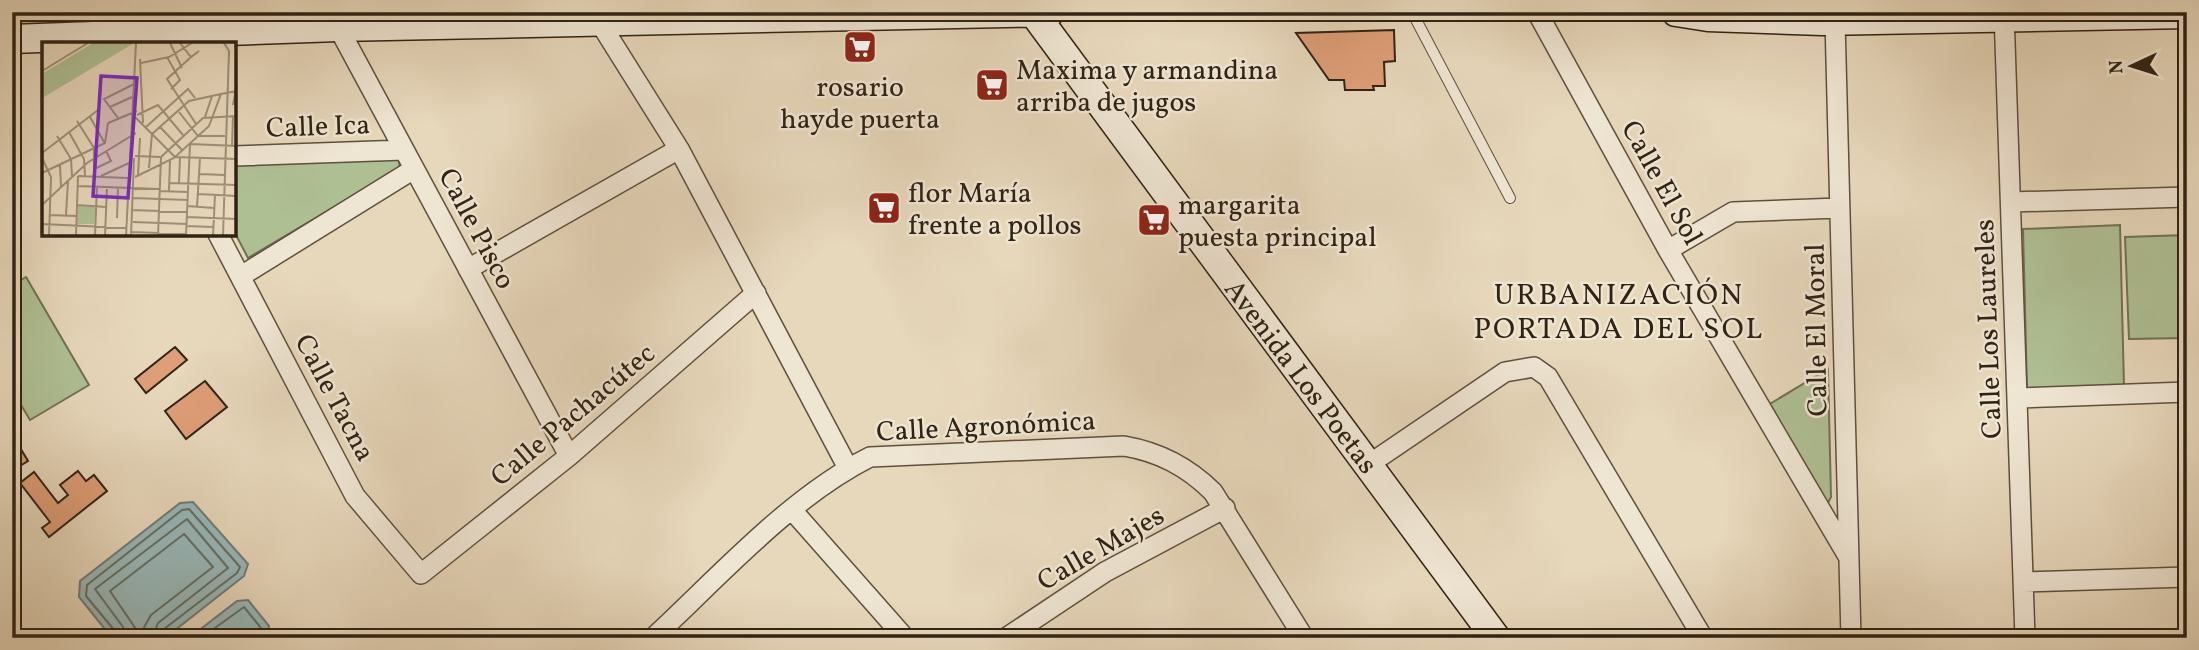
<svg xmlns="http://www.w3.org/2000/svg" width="2199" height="650" viewBox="0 0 2199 650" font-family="Vollkorn,serif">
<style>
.green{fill:#afbf94;stroke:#707154;stroke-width:2}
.water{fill:#99b8b9;stroke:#6f7c77;stroke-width:2}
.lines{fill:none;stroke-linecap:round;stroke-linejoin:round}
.shore{stroke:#646e66;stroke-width:2}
.building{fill:#de9e77;stroke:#302314;stroke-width:2}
.lane-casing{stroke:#5e503e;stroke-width:12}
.street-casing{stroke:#5e503e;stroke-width:22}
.secondary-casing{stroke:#302314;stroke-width:31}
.lane{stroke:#efe5d3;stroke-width:10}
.street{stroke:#efe5d3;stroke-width:19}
.secondary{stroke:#efe5d3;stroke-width:28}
.labels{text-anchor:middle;stroke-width:5;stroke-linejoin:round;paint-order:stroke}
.poi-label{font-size:28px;fill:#302314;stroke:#efe5d3;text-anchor:start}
.street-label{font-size:28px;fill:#302314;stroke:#efe5d3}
.neighbourhood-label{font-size:30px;letter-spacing:2px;fill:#302314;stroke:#efe5d3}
.inset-road{fill:none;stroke:#9e8f78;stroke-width:2}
.view{fill:#7b2cbf;fill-opacity:0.15;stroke:#7b2cbf;stroke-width:3.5}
.inset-edge{fill:none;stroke:#302314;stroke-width:3.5}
</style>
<rect width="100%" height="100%" fill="#e7d7bb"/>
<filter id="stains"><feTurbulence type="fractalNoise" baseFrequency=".00286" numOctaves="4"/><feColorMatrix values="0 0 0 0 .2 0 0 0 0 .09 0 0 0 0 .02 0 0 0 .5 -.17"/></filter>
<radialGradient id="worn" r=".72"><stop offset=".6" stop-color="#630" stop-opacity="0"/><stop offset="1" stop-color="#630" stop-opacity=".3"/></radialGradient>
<path class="green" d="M 140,12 L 578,12 L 12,28 L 12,18 Z
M 398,156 L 400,168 L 248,258 L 235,233 L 234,162 Z
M 2120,225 L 2124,386 L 2027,389 L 2023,229 Z
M 2187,235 L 2187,338 L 2129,339 L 2125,237 Z
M 26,277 L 89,385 L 30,420 L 12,390 L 12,285 Z
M 1828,369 L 1831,497 L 1827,505 L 1768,405 Z"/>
<path class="water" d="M 193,502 L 248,564 L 244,576 L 165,638 L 112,638 L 79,597 L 80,581 L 180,503 Z
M 248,600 L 269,626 L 267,638 L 189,638 L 237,601 Z"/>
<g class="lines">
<path class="shore" d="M 184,534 L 213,567 L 151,615 L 142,631 L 138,632 L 110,591 Z
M 117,638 L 115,631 L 86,596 L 87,585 L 182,510 L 189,509 L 240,567 L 237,573 L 164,629 L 161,638
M 126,638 L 123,627 L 95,589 L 187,519 L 228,568 L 158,623 L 152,638
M 201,638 L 244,607 L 261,628 L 261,638"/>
</g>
<path class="building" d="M 1394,30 L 1395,61 L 1384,62 L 1385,86 L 1373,86 L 1374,90 L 1345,90 L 1344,80 L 1329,80 L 1296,33 Z
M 175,347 L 187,360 L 146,393 L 135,379 Z
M 205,381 L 227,407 L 186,439 L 165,411 Z
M 16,441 L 28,461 L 12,471 L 12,443 Z
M 78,471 L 86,481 L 94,475 L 107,491 L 49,537 L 42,528 L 50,522 L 20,483 L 34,472 L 58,503 L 68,495 L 60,485 Z"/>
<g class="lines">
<defs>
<path id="lane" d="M 1412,12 L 1510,198"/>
<path id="street" d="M 600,12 L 600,23 L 679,149 L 848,468
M 1537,12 L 1668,250 L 1849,558
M 2004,12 L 2025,638
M 1835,21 L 1851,638
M 338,27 L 569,456
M 234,156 L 404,150
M 2011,202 L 2187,197
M 218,234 L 355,496 L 421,574 L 569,456 L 756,293
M 1668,250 L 1733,212 L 1839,208
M 468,269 L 679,149
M 241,276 L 414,169
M 2017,398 L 2187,392
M 1368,465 L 1505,372 L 1534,367 L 1548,377 L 1703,638
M 792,510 L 905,638
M 2023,582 L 2187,577
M 653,638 C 719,577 790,497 870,457 L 1124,446 C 1159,452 1187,466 1213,492 L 1304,638
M 1006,638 L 1105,572 L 1225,508"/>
<path id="secondary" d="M 1033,12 L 1496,638
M 1676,12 L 1708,17 L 1822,21 L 2187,14
M 12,39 L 338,27 L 1050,12"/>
</defs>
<use href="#lane" class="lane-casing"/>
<use href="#street" class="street-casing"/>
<use href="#secondary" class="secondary-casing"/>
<use href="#lane" class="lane"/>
<use href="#street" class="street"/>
<use href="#secondary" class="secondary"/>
</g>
<defs>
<symbol id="supermarket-square" viewBox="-11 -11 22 22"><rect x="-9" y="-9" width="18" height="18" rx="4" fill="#8f2418" stroke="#efe5d3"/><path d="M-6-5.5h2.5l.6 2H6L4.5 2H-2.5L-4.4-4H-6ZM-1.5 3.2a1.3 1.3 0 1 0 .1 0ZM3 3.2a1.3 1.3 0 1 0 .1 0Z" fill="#fff"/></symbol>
</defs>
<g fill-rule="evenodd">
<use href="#supermarket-square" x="841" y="28" width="38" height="38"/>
<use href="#supermarket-square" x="973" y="66" width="38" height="38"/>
<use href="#supermarket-square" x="865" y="189" width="38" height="38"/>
<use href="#supermarket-square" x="1135" y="201" width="38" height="38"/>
</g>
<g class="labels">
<g class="poi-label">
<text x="1016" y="79">Maxima y armandina<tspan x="1016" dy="32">arriba de jugos</tspan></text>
<text x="860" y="96" text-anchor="middle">rosario<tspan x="860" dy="32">hayde puerta</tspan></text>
<text x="908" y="202">flor María<tspan x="908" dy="32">frente a pollos</tspan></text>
<text x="1178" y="214">margarita<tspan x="1178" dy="32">puesta principal</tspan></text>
</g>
<g class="street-label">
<text transform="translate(318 125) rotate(-2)" y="10">Calle Ica</text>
<text transform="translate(1663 182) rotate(61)" y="10">Calle El Sol</text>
<text transform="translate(478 228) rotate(62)" y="10">Calle Pisco</text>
<text transform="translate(1987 329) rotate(-92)" y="10">Calle Los Laureles</text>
<text transform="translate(1815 330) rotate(-91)" y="10">Calle El Moral</text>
<text transform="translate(1302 376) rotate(53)" y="10">Avenida Los Poetas</text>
<text transform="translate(336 397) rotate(62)" y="10">Calle Tacna</text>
<text transform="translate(572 414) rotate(-40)" y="10">Calle Pachacútec</text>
<text transform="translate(986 425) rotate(-3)" y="10">Calle Agronómica</text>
<text transform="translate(1100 547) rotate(-30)" y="10">Calle Majes</text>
</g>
<g class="neighbourhood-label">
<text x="1619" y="304">URBANIZACIÓN<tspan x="1619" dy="34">PORTADA DEL SOL</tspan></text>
</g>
</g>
<g transform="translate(42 42)">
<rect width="194" height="194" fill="#e7d7bb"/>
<path d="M 51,1 L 92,1 L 2,55 L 0,32 ZM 36,164 L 54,165 L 52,182 L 35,182 Z" fill="#afbf94"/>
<path class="inset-road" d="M 128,1 L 140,26M 138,1 L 149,15 L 157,9M 125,15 L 138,38 L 129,47M 149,15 L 125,37 L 154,82M 98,17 L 101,81M 99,21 L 127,15 L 150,1M 0,29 L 46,1M 191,63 L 195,42M 68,65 L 90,55M 137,70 L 156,94 L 183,94M 95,73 L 116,63 L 141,93M 48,75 L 62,100M 93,75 L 133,115M 163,75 L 170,54M 76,76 L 62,57 L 92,42M 35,79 L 52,106 L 52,144M 66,81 L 95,69M 104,85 L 146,47 L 153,56M 118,85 L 140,108M 27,90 L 42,117 L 43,134M 15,94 L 29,117 L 30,134M 148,102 L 195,104M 190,104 L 191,75M 0,111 L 56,68M 93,114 L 119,115M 133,115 L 195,117M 0,116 L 9,135 L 7,194M 18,123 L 19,145M 107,126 L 110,92 L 147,59 L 179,52M 52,127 L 69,119 L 64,109M 0,131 L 63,101 L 66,81M 157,132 L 183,133M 96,133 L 98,96M 36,134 L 86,136M 59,134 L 87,121M 93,135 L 132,116 L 167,84 L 179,52 L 195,49M 127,141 L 195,143M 137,141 L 138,115M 36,144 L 117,147M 117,149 L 146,150M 127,149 L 128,118M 156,152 L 195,154M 91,156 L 146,158M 0,163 L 45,121 L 94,91M 35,163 L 64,165M 145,164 L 172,166M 155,165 L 158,116M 90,168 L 145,170M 8,173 L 34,174M 24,173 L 26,139M 145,175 L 195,177M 75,176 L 76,145M 91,180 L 145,182M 0,182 L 85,186M 144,184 L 171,185M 90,190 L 144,192M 34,194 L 36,134M 53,194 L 55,144M 63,194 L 65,145M 84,194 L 94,1M 89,194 L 92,116M 116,194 L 119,115 L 161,76 L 195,74M 144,194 L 148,102M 171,194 L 173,153M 181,194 L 187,9 L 182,1"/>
<path class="view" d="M 59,34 L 95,36 L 86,156 L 51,154 Z"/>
<rect width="194" height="194" class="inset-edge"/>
</g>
<rect width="2199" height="650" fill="none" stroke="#e7d7bb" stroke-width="42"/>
<rect x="14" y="14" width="2171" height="622" fill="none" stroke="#302314" stroke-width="3.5"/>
<rect x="21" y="21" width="2157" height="608" fill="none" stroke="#302314" stroke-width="2"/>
<g transform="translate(2132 66) rotate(266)" stroke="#efe5d3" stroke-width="5" paint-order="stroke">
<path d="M0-5L12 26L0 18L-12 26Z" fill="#302314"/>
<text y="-10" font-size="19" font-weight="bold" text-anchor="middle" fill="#302314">N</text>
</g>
<rect width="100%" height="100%" filter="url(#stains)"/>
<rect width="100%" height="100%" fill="url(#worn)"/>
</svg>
